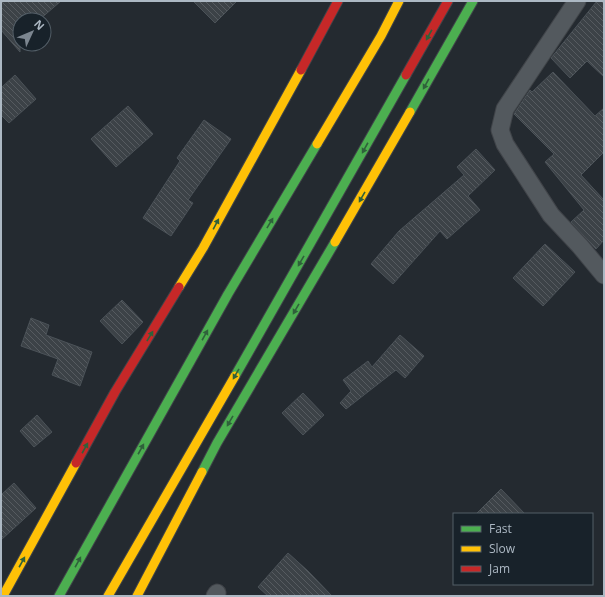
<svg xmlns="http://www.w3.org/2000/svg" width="605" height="597" viewBox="0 0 605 597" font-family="'Open Sans',sans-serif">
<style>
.building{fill:url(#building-back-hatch);stroke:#4b5258}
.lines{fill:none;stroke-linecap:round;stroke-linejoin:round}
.street-casing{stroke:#404449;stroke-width:19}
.fast-casing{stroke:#404449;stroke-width:11}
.slow-casing{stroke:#404449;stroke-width:11}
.jam-casing{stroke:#404449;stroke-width:11}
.street{stroke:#53595e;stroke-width:17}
.fast{stroke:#4caf50;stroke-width:9}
.slow{stroke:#ffc107;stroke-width:9}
.jam{stroke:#c62828;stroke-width:9}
.oneway{fill:#2f613b}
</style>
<defs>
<pattern id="building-back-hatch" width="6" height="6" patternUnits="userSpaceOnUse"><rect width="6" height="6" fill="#3c4247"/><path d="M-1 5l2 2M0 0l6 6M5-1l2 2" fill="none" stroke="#565b60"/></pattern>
</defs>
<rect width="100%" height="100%" fill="#242a30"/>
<path class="building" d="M 1,1 L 61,1 L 39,20 L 20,20 L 20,52 L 1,30 Z
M 193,1 L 237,1 L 215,23 Z
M 597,1 L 604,1 L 604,77 L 587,61 L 570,78 L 551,58 Z
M 553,72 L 595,116 L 604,108 L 604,152 L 581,175 L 604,200 L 604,240 L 596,249 L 571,222 L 584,210 L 545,162 L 554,154 L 514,114 L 530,90 L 532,92 Z
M 15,75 L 36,99 L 9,123 L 1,115 L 1,88 Z
M 128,106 L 153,134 L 116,167 L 91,139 Z
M 204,120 L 231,139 L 188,200 L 193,203 L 171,236 L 143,218 L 180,161 L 177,158 Z
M 476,149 L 495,170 L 468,196 L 480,210 L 447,239 L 440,231 L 393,284 L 371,264 L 399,231 L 464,175 L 457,167 Z
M 545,244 L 575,272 L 543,306 L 513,278 Z
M 122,300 L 143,322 L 122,344 L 100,321 Z
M 31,318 L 49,325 L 46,335 L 92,352 L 80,386 L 52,375 L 58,359 L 21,346 Z
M 400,335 L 424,356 L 405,378 L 396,370 L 346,409 L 340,403 L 351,391 L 343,380 L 368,361 L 372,367 Z
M 303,393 L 324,415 L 303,435 L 282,413 Z
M 37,415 L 52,432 L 34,447 L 20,431 Z
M 14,483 L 36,508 L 1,540 L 1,495 Z
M 501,489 L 525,514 L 476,514 Z
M 288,553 L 308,571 L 332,596 L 268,596 L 258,587 Z"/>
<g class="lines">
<defs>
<path id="street" d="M 577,1 L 505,109 L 500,130 L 505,144 L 551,215 L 580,246 L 604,275
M 215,596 L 217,593"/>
<path id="fast" d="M 410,112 L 473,1
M 235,376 L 406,75
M 202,472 L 217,443 L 335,242
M 59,596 L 228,294 L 317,144"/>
<path id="slow" d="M 317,144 L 381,36 L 399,1
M 335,242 L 410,112
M 179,287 L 203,248 L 301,70
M 3,596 L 76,463
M 108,596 L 235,376
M 137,596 L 202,472"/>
<path id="jam" d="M 301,70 L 338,1
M 406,75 L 448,1
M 76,463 L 115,392 L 179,287"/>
</defs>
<use href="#street" class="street-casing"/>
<use href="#fast" class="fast-casing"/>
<use href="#slow" class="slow-casing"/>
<use href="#jam" class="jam-casing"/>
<use href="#street" class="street"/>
<use href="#fast" class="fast"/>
<use href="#slow" class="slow"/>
<use href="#jam" class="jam"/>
</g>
<defs><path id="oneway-solid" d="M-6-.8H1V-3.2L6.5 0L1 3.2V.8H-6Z"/></defs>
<g class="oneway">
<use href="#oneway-solid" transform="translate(429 35) rotate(119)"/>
<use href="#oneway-solid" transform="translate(426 84) rotate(119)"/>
<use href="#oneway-solid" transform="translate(365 148) rotate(119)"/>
<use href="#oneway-solid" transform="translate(362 197) rotate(120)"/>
<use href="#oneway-solid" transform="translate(270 223) rotate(-59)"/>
<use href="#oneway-solid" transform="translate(216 224) rotate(-62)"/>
<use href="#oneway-solid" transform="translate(301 261) rotate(120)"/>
<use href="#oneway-solid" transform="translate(296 309) rotate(120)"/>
<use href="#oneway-solid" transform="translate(205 335) rotate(-61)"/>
<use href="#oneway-solid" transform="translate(150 336) rotate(-59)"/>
<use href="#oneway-solid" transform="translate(236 374) rotate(120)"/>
<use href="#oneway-solid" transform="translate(230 421) rotate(120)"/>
<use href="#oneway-solid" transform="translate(85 448) rotate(-61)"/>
<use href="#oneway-solid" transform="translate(141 449) rotate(-61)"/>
<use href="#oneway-solid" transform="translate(22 562) rotate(-61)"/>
<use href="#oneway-solid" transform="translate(78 562) rotate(-61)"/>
</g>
<rect width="605" height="597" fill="none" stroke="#acb8c3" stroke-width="4"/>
<rect x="453" y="513" width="140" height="72" fill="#18222a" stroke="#535e67"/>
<rect x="461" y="526" width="20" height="6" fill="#4caf50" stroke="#535e67"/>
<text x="489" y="533" font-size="12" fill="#acb8c3">Fast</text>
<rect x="461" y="546" width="20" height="6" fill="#ffc107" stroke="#535e67"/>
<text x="489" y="553" font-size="12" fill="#acb8c3">Slow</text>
<rect x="461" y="566" width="20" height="6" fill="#c62828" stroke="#535e67"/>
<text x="489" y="573" font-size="12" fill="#acb8c3">Jam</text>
<g transform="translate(32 32) rotate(46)"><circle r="19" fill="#18222a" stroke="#535e67"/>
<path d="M0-3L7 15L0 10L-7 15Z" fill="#7c8690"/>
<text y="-6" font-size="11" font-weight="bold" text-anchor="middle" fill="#acb8c3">N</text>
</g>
</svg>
